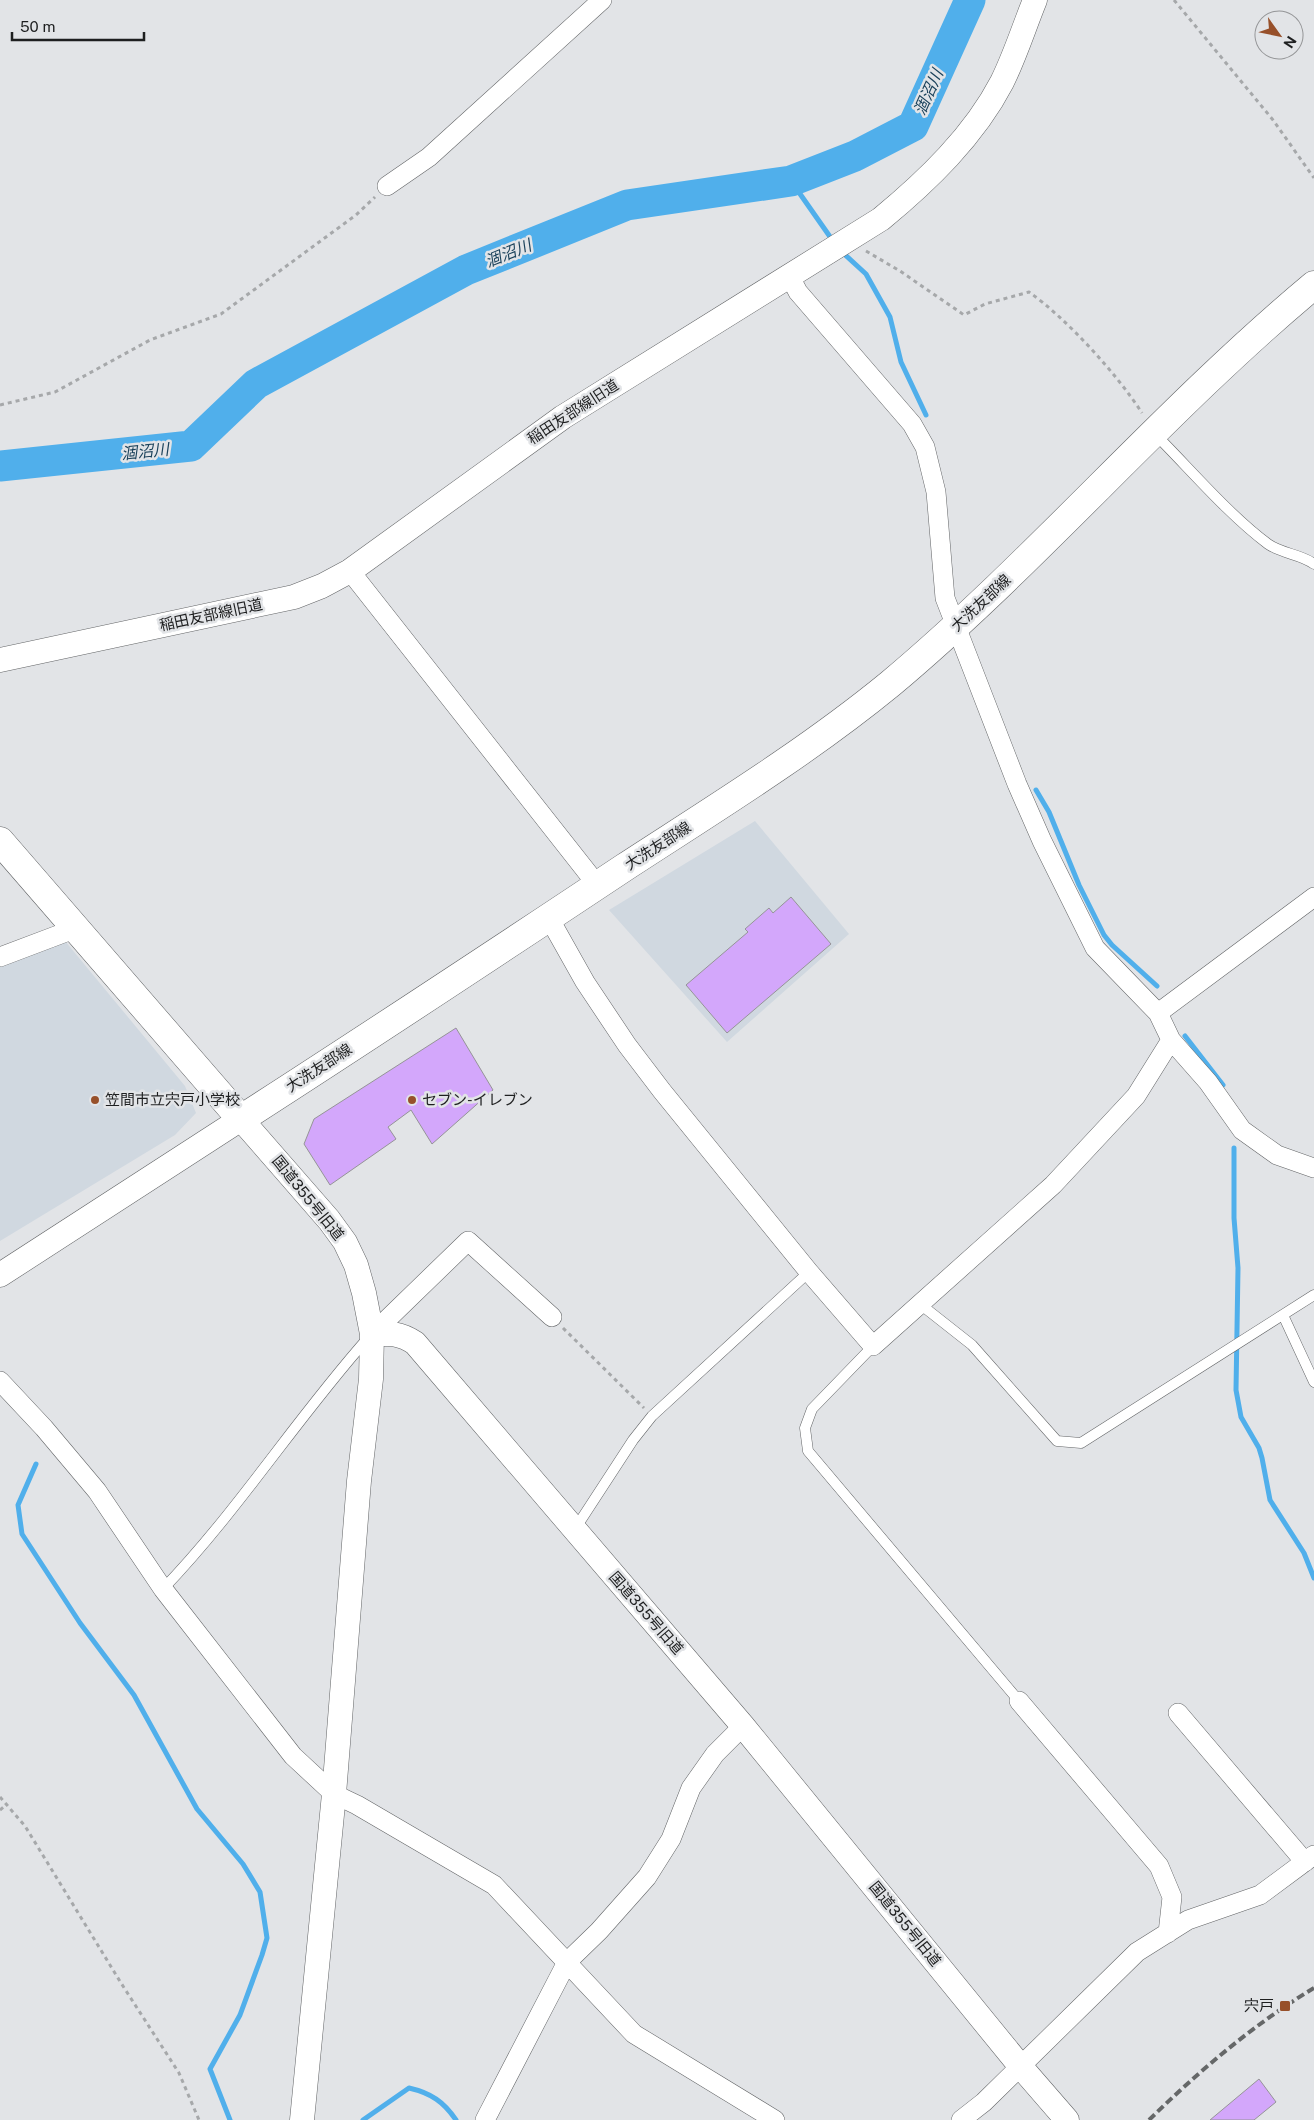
<svg xmlns="http://www.w3.org/2000/svg" width="1314" height="2120" viewBox="0 0 1314 2120" font-family="'Public Sans','Noto Sans JP',sans-serif">
<style>
.built{fill:#d0d8e0}
.lines{fill:none;stroke-linecap:round;stroke-linejoin:round}
.stream{stroke:#50afeb;stroke-width:5}
.river{stroke:#50afeb;stroke-width:31}
.building{fill:#d3a7fb;stroke:#959497}
.service-casing{stroke:#626466;stroke-width:11}
.minor-casing{stroke:#626466;stroke-width:20}
.tertiary-casing{stroke:#626466;stroke-width:25}
.primary-casing{stroke:#626466;stroke-width:29}
.path{stroke:#a6a8aa;stroke-width:3;stroke-dasharray:4 4;stroke-linecap:butt}
.service{stroke:#fff;stroke-width:10}
.minor{stroke:#fff;stroke-width:19}
.tertiary{stroke:#fff;stroke-width:24}
.primary{stroke:#fff;stroke-width:28}
.rail{stroke:#656768;stroke-width:4;stroke-dasharray:8 4;stroke-linecap:butt}
.poi-dot{fill:#97502a;stroke:#e2e4e7;stroke-width:2}
.labels{text-anchor:middle;stroke-width:5;stroke-linejoin:round;paint-order:stroke}
.street-label{font-size:15px;fill:#1e1f20;stroke:#e2e4e7}
.poi-label{font-size:15px;fill:#1e1f20;stroke:#e2e4e7;text-anchor:start}
.water-label{font-size:16px;font-style:italic;fill:#1b425b;stroke:#e2e4e7}
</style>
<rect width="100%" height="100%" fill="#e2e4e7"/>
<path class="built" d="M 755,821 L 849,934 L 727,1042 L 609,910 Z
M 65,941 L 185,1086 L 196,1113 L 175,1135 L 0,1241 L 0,967 Z"/>
<g class="lines">
<path class="stream" d="M 791,181 L 833,241
M 842,252 L 866,274 L 890,317 L 901,362 L 926,415
M 1036,790 L 1049,812 L 1079,885 L 1104,935 L 1112,945 L 1157,986
M 1185,1036 L 1223,1085
M 1234,1148 L 1234,1218 L 1238,1268 L 1236,1390 L 1241,1417 L 1259,1448 L 1262,1458 L 1270,1500 L 1304,1553 L 1314,1578
M 36,1464 L 18,1505 L 22,1534 L 80,1623 L 134,1695 L 197,1809 L 243,1864 L 260,1892 L 267,1938 L 262,1955 L 240,2015 L 210,2069 L 230,2120
M 363,2120 L 409,2088 C 431,2093 444,2102 456,2120"/>
<path class="river" d="M 0,466 L 191,446 L 256,384 L 466,270 L 627,205 L 791,181 L 855,156 L 913,126 L 970,0"/>
</g>
<path class="building" d="M 791,897 L 831,944 L 727,1033 L 686,985 L 748,932 L 745,929 L 769,908 L 773,913 Z
M 456,1028 L 493,1090 L 432,1144 L 411,1110 L 388,1127 L 396,1139 L 330,1185 L 304,1144 L 314,1119 Z
M 1259,2079 L 1276,2102 L 1254,2120 L 1210,2120 Z"/>
<g class="lines">
<defs>
<path id="service" d="M 1155,434 C 1190,469 1229,515 1268,544 C 1282,554 1301,554 1314,564
M 920,1304 L 972,1345 L 1057,1441 L 1081,1443 L 1314,1295
M 1283,1315 L 1314,1382
M 873,1346 L 812,1409 L 805,1428 L 808,1451 L 1019,1701
M 575,1529 L 633,1440 L 652,1416 L 809,1272
M 163,1589 C 238,1511 296,1419 368,1338"/>
<path id="minor" d="M 387,186 L 429,157 L 602,0
M 790,277 L 798,292 L 912,424 L 925,447 L 936,492 L 945,598 L 1017,784 L 1042,841 L 1095,948 L 1158,1013 L 1314,897
M 350,571 L 598,886
M 549,918 L 585,982 L 627,1045 L 662,1091 L 809,1272 L 873,1346 L 1053,1185 L 1136,1096 L 1171,1040 L 1158,1013
M 0,957 L 74,929
M 1171,1040 L 1208,1082 L 1242,1130 L 1277,1155 L 1314,1168
M 372,1334 L 468,1241 L 552,1317
M 0,1381 L 44,1428 L 97,1491 L 163,1589 L 293,1756 L 334,1794 L 357,1805 L 494,1885 L 634,2034 L 775,2120
M 1019,1701 L 1159,1866 L 1172,1897 L 1168,1933
M 1178,1713 L 1305,1862
M 485,2120 L 567,1962 L 599,1931 L 647,1877 L 671,1839 L 691,1788 L 715,1754 L 743,1726
M 961,2120 L 984,2102 L 1137,1952 L 1188,1920 L 1260,1895 L 1314,1855"/>
<path id="tertiary" d="M 0,660 L 294,597 L 322,586 L 350,571 L 563,417 L 881,219 C 927,181 974,136 1002,82 C 1015,56 1024,27 1035,0
M 0,1275 L 241,1119 L 329,1220 L 345,1242 L 356,1265 L 364,1293 L 372,1334 L 371,1379 L 359,1481 L 334,1794 L 302,2120
M 372,1334 C 389,1333 400,1333 415,1343 L 743,1726 L 1021,2067 L 1067,2120"/>
<path id="primary" d="M 0,841 L 241,1119 C 370,1036 497,952 625,867 C 714,809 807,752 890,684 C 1039,559 1165,409 1314,285"/>
</defs>
<use href="#service" class="service-casing"/>
<use href="#minor" class="minor-casing"/>
<use href="#tertiary" class="tertiary-casing"/>
<use href="#primary" class="primary-casing"/>
<path class="path" d="M 1174,0 L 1273,120 L 1314,178
M 866,251 L 900,271 L 964,315 L 985,304 L 1029,292 C 1067,319 1117,374 1142,413
M 0,405 L 55,392 L 150,340 L 221,314 L 356,215 L 375,197
M 563,1328 L 644,1408
M 0,1797 L 25,1826 L 121,1983 L 179,2073 L 199,2120
M 0,1810 L 6,1805"/>
<use href="#service" class="service"/>
<use href="#minor" class="minor"/>
<use href="#tertiary" class="tertiary"/>
<use href="#primary" class="primary"/>
<path class="rail" d="M 1149,2120 C 1199,2071 1254,2024 1314,1988"/>
</g>
<g class="poi-dot">
<circle cx="95" cy="1100" r="5"/>
<circle cx="412" cy="1100" r="5"/>
<rect x="1279" y="2000" width="12" height="12" rx="2.5"/>
</g>
<g class="labels">
<g class="street-label">
<text transform="translate(573 412) rotate(-33)" y="5">稲田友部線旧道</text>
<text transform="translate(981 603) rotate(-43)" y="5">大洗友部線</text>
<text transform="translate(211 615) rotate(-12)" y="5">稲田友部線旧道</text>
<text transform="translate(658 846) rotate(-33)" y="5">大洗友部線</text>
<text transform="translate(319 1068) rotate(-33)" y="5">大洗友部線</text>
<text transform="translate(308 1198) rotate(51)" y="5">国道355号旧道</text>
<text transform="translate(646 1613) rotate(49)" y="5">国道355号旧道</text>
<text transform="translate(905 1924) rotate(51)" y="5">国道355号旧道</text>
</g>
<g class="poi-label">
<text x="105" y="1105">笠間市立宍戸小学校</text>
<text x="422" y="1105">セブン-イレブン</text>
<text x="1274" y="2011" text-anchor="end">宍戸</text>
</g>
<g class="water-label">
<text transform="translate(928 92) rotate(-66)" y="6">涸沼川</text>
<text transform="translate(508 253) rotate(-22)" y="6">涸沼川</text>
<text transform="translate(145 451) rotate(-6)" y="6">涸沼川</text>
</g>
</g>
<g transform="translate(1279 35) rotate(123)"><circle r="24" fill="#e2e4e7" stroke="#949597"/>
<path d="M0-4L9 19L0 12L-9 19Z" fill="#97502a"/>
<text y="-8" font-size="14" font-weight="bold" text-anchor="middle" fill="#1e1f20">N</text>
</g>
<path d="M12 32v8h132v-8" fill="none" stroke="#1e1f20" stroke-width="2.5"/>
<text x="20" y="32" font-size="15" fill="#1e1f20" stroke="#e2e4e7" stroke-width="4" paint-order="stroke">50 m</text>
</svg>
